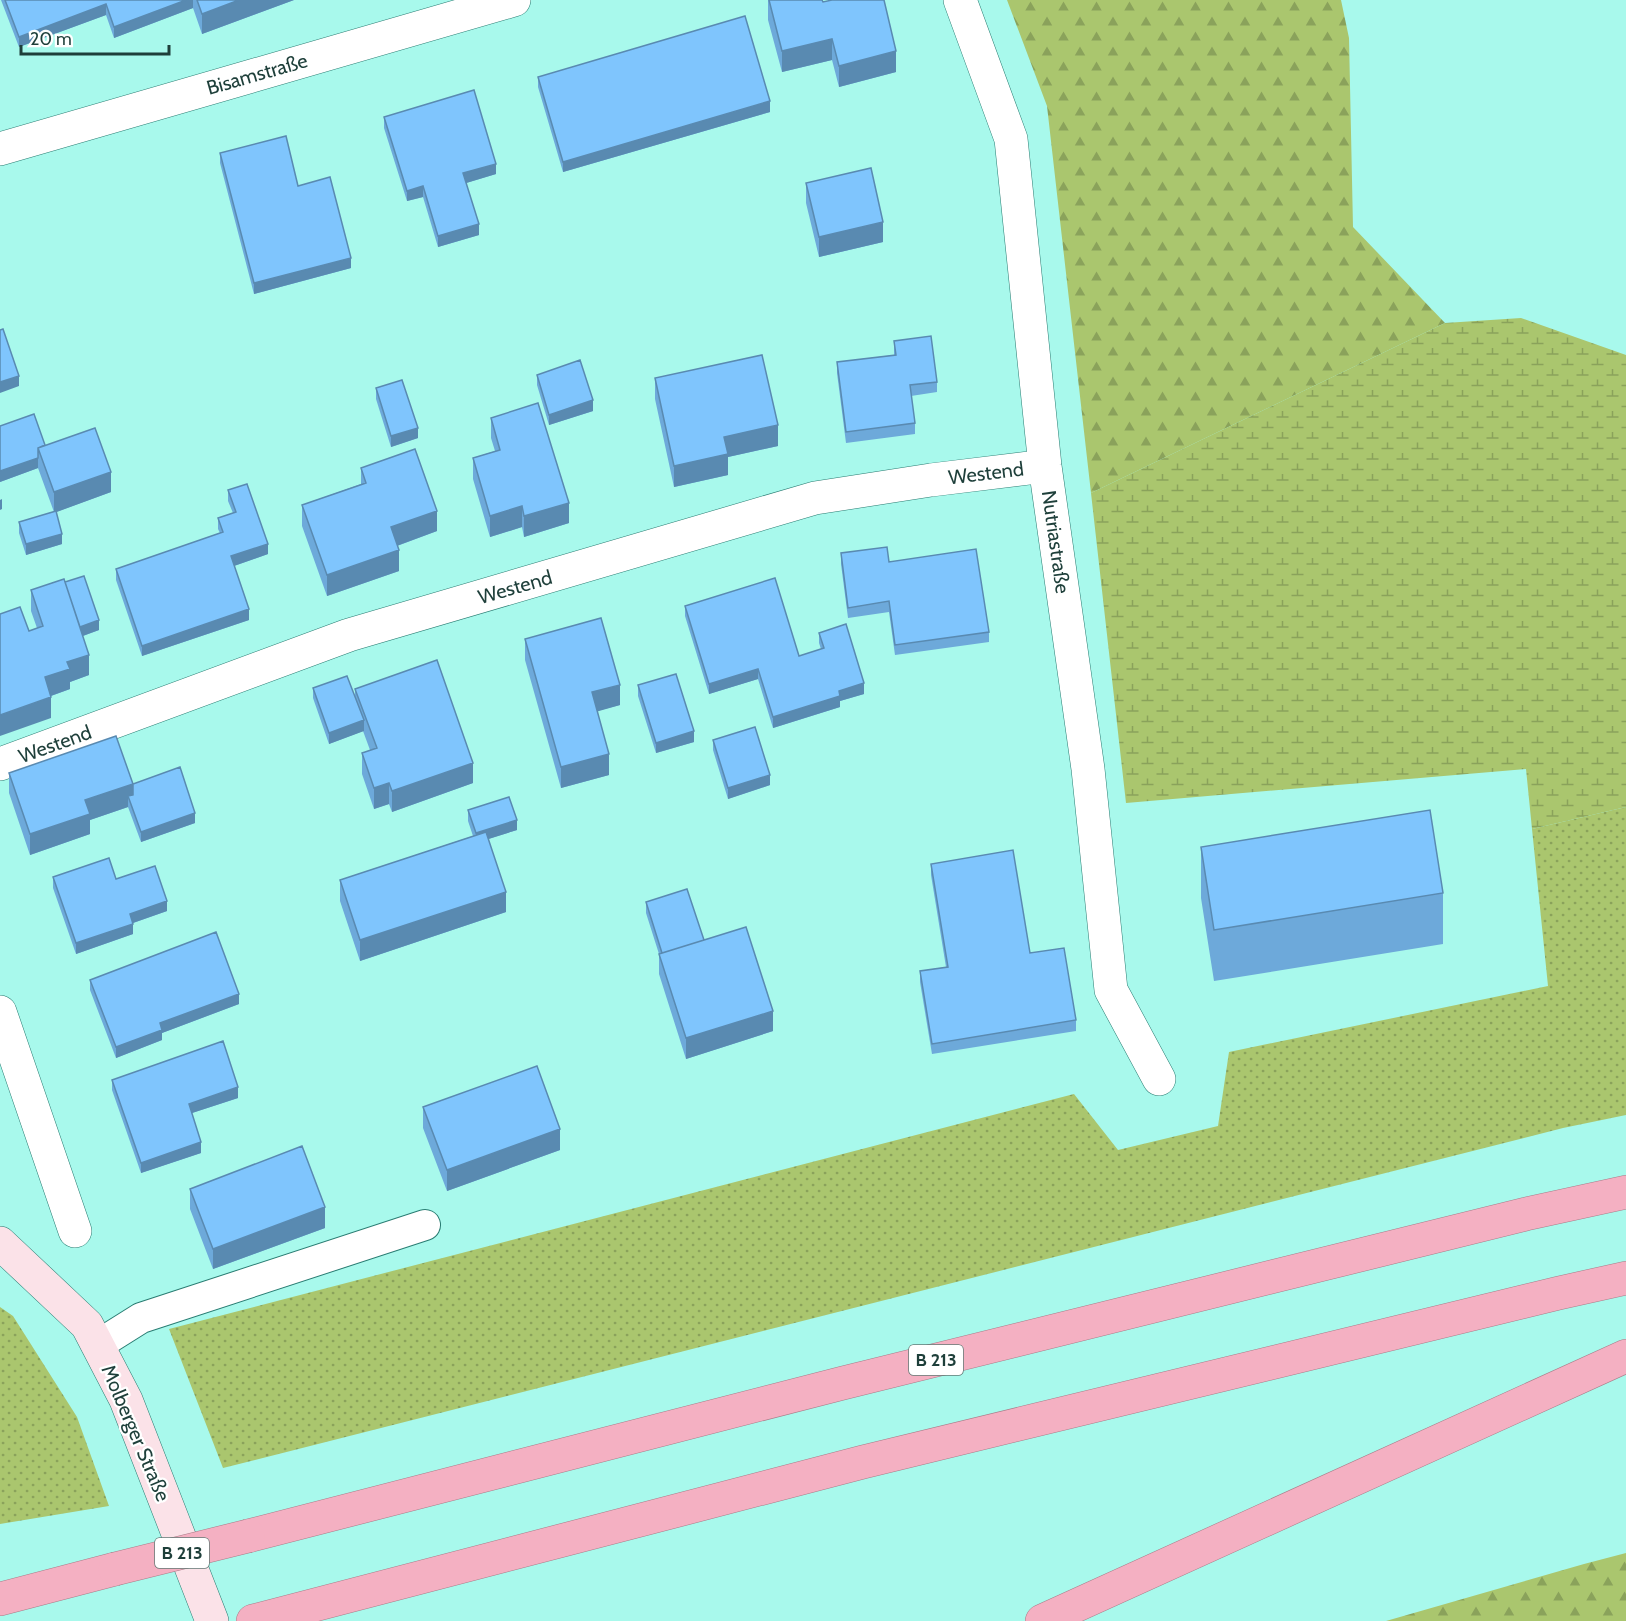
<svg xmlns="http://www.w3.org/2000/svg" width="1626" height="1621" viewBox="0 0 1626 1621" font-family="Cabin,sans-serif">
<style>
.grass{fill:url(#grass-dots)}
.forest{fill:url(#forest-firs)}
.wetland{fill:url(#wetland-marsh)}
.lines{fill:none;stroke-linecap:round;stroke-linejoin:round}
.service-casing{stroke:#297c72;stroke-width:32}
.minor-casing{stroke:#297c72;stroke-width:34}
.secondary-casing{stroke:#297c72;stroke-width:34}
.trunk-casing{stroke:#a87c88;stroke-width:34}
.service{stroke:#fff;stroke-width:30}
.minor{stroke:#fff;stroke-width:33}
.secondary{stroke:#fbe2e8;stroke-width:33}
.trunk{stroke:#f4b0c2;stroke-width:33}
.trunk-bridge-casing{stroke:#a87c88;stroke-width:34;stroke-linecap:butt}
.trunk-bridge{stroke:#f4b0c2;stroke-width:33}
.wall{fill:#6da9da}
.shaded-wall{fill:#598ab1}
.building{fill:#7fc5fd;stroke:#598ab1;stroke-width:1.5}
.labels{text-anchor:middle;stroke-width:4.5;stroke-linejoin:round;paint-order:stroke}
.shield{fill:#fff;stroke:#627975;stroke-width:1.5}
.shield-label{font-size:18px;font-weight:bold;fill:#1e3f3a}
.street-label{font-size:20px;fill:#1e3f3a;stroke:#fff}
</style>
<defs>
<pattern id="grass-dots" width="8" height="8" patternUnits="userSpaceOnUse" patternTransform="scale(1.5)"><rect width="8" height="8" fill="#aac66e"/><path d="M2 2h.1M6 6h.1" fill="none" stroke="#8aa25b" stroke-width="1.8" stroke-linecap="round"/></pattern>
<pattern id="forest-firs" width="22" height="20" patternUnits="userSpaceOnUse" patternTransform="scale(1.5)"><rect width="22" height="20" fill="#aac66e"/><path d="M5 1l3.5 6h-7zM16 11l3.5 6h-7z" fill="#8aa25b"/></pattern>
<pattern id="wetland-marsh" width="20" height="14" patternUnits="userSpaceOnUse" patternTransform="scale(1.5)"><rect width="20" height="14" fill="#aac66e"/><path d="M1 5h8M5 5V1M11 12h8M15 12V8" fill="none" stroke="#8aa25b"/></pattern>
</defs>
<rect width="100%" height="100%" fill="#a8f9ec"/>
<path class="grass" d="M 1626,807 L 1626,1115 L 1563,1128 L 223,1468 L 169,1329 L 1074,1094 L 1118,1150 L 1218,1126 L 1229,1052 L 1548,986 L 1532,829 Z
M 0,1307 L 13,1316 L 77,1417 L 109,1506 L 0,1524 Z"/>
<path class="forest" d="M 1007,0 L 1341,0 L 1349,38 L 1353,227 L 1445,323 L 1091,493 L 1047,106 Z
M 1626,1553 L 1626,1621 L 1386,1621 L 1584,1564 Z"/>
<path class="wetland" d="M 1521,318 L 1626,355 L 1626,807 L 1532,829 L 1526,769 L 1126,803 L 1091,493 L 1445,323 Z"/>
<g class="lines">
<defs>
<path id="service" d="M 98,1345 L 141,1318 L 425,1225"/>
<path id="minor" d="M 960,0 L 1011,139 L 1045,466 L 1088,769 L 1111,990 L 1159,1079
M 0,149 L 514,0
M 0,764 L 349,635 L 815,498 L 931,480 L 1045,466
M 0,1012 L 75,1231"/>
<path id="secondary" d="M 0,1243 L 87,1325 L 126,1400 L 212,1621"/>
<path id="trunk" d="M 248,1536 L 843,1383 L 1526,1214 L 1626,1192
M 0,1599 L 115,1569
M 253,1621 L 863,1462 L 1559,1293 L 1626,1278
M 1042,1621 L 1626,1356"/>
</defs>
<use href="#service" class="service-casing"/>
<use href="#minor" class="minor-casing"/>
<use href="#secondary" class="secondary-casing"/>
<use href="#trunk" class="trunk-casing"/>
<use href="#service" class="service"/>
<use href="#minor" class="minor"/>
<use href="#secondary" class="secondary"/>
<use href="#trunk" class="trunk"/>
<defs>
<path id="trunk-bridge" d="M 115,1569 L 248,1536"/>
</defs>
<use href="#trunk-bridge" class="trunk-bridge-casing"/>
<use href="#trunk-bridge" class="trunk-bridge"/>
</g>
<path class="wall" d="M 1,0 L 294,0 L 202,34 L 193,8 L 114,38 L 106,15 L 19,47 Z
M 768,0 L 823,2 L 896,72 L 839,87 L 832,60 L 782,72 L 768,20 Z
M 538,77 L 770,112 L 563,172 L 538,87 Z
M 384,117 L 496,174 L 466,183 L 479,235 L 438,247 L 423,197 L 407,201 L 384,128 Z
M 220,153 L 298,186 L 351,268 L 254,294 L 220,163 Z
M 806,183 L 883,242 L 819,257 L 806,203 Z
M 894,341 L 937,382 L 937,392 L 911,396 L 915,423 L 915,434 L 846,443 L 837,373 L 837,362 L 894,355 Z
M 537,375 L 593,411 L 549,425 L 537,385 Z
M 655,378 L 778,446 L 728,457 L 728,475 L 674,487 L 655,399 Z
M 376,388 L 418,438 L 391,447 L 376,399 Z
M 491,418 L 569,523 L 524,537 L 522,527 L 490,537 L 473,479 L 473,458 L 495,451 L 491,438 Z
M 0,426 L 45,445 L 111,492 L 56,512 L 62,544 L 26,555 L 19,533 L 19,522 L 54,512 L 38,468 L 0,482 Z
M 361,468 L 437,531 L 397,546 L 399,571 L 327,596 L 302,526 L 302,505 L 361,484 Z
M 228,490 L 268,554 L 234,566 L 249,620 L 142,656 L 116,580 L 116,569 L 220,533 L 218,529 L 218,518 L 233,513 L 228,501 Z
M 841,553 L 889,562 L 989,632 L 989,642 L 895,655 L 889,612 L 848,618 L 841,564 Z
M 65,582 L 99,630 L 83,636 L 89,675 L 70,682 L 70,689 L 51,696 L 51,718 L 29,631 L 37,628 L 31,611 L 31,590 Z
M 685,606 L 799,656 L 821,649 L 819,643 L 819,633 L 864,694 L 840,701 L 840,707 L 773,728 L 758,679 L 709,694 L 685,616 Z
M 525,639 L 620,705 L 597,711 L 609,775 L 561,788 L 525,660 Z
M 638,685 L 694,742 L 656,753 L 638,696 Z
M 313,688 L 355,698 L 355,689 L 473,783 L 392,812 L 389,804 L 374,809 L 362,774 L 362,753 L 370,750 L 363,731 L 329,744 L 313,698 Z
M 713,740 L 770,785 L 728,799 L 713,750 Z
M 9,773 L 133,784 L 195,823 L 141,842 L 128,807 L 90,820 L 90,834 L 30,855 L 9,793 Z
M 468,810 L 517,830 L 488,839 L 506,912 L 360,961 L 340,901 L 340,880 L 473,836 L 468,821 Z
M 1201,847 L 1443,893 L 1443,944 L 1214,981 L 1201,898 Z
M 931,864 L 1030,953 L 1076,1020 L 1076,1031 L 932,1054 L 920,982 L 920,971 L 946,967 L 931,875 Z
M 53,877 L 116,879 L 167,911 L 133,923 L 133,934 L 76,954 L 53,888 Z
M 646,902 L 704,940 L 773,1031 L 686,1059 L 659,974 L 659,954 L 646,913 Z
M 90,980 L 239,1004 L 162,1033 L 162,1040 L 116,1058 L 90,990 Z
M 112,1080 L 238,1098 L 192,1113 L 201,1153 L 141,1173 L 112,1090 Z
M 423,1107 L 560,1150 L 447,1191 L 423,1128 Z
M 190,1189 L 325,1228 L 213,1269 L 190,1209 Z"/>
<path class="shaded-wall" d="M 186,0 L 193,0 L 193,8 L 114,38 L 114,27 Z
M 239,0 L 294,0 L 202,34 L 202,14 Z
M 106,4 L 106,15 L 19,47 L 19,37 Z
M 832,39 L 832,60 L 782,72 L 782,51 Z
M 896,51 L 896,72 L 839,87 L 839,66 Z
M 770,101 L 770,112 L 563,172 L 563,162 Z
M 496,164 L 496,174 L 463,184 L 463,173 Z
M 423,186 L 423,197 L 407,201 L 407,191 Z
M 883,222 L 883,242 L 819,257 L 819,237 Z
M 479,224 L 479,235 L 438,247 L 438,236 Z
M 351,258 L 351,268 L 254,294 L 254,283 Z
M 19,376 L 19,386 L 0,393 L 0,382 Z
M 593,400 L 593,411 L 549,425 L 549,415 Z
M 778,425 L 778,446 L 728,457 L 728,475 L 674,487 L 674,466 L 724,437 Z
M 418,428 L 418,438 L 391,447 L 391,436 Z
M 38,458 L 38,468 L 0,482 L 0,471 Z
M 111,472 L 111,492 L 54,513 L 54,492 Z
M 2,499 L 2,509 L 0,510 L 0,500 Z
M 569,503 L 569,523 L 524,537 L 524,516 Z
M 522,506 L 522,527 L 490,537 L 490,516 Z
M 437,511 L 437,531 L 391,548 L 391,527 Z
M 62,534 L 62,544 L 26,555 L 26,544 Z
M 268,544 L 268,554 L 231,567 L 231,556 Z
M 399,550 L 399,571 L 327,596 L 327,575 Z
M 249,609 L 249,620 L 142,656 L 142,646 Z
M 99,620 L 99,630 L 77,638 L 77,627 Z
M 89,655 L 89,675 L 70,682 L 70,689 L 45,698 L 45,677 L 67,662 Z
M 758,669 L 758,679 L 709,694 L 709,684 Z
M 864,683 L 864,694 L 840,701 L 840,707 L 773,728 L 773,717 L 839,691 Z
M 620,685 L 620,705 L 592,713 L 592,692 Z
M 51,697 L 51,718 L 0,736 L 0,715 Z
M 364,720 L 364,731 L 329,744 L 329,733 Z
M 694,731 L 694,742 L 656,753 L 656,743 Z
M 609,754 L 609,775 L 561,788 L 561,767 Z
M 473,763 L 473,783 L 392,812 L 392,791 Z
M 770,775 L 770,785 L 728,799 L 728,788 Z
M 389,783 L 389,804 L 374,809 L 374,788 Z
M 133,784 L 133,805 L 128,796 L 128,807 L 90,820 L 90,834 L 30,855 L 30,834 L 85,800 Z
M 195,813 L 195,823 L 141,842 L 141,832 Z
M 517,820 L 517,830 L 476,843 L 476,833 Z
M 506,892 L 506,912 L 360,961 L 360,940 Z
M 167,901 L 167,911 L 130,924 L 130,914 Z
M 133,924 L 133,934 L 76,954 L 76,943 Z
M 239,994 L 239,1004 L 162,1033 L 162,1040 L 116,1058 L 116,1047 L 160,1023 Z
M 773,1011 L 773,1031 L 686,1059 L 686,1038 Z
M 238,1087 L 238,1098 L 189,1114 L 189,1104 Z
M 560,1129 L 560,1150 L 447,1191 L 447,1170 Z
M 201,1142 L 201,1153 L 141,1173 L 141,1163 Z
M 325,1207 L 325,1228 L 213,1269 L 213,1249 Z"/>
<path class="building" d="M 5,0 L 186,0 L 114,27 L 106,4 L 19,37 Z
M 197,0 L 239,0 L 202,14 Z
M 769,0 L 822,0 L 823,2 L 832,0 L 884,0 L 896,51 L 839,66 L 832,39 L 782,51 Z
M 745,16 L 770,101 L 563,162 L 538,77 Z
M 474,90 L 496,164 L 463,173 L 479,224 L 438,236 L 423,186 L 407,191 L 384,117 Z
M 286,136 L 298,186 L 330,177 L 351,258 L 254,283 L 220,153 Z
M 871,168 L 883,222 L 819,237 L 806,183 Z
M 3,329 L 19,376 L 0,382 L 0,330 Z
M 931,336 L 937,382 L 910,385 L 915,423 L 846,432 L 837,362 L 896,355 L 894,341 Z
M 762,355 L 778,425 L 724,437 L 728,454 L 674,466 L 655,378 Z
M 580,360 L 593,400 L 549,415 L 537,375 Z
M 402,380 L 418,428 L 391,436 L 376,388 Z
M 538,403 L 569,503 L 524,516 L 522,506 L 490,516 L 473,458 L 500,450 L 491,418 Z
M 34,414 L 45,445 L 38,448 L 38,458 L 0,471 L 0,426 Z
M 95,428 L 111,472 L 54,492 L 38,448 Z
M 415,449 L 437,511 L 391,527 L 399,550 L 327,575 L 302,505 L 366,483 L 361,468 Z
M 247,484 L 268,544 L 231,556 L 249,609 L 142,646 L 116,569 L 223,532 L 218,518 L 236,512 L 228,490 Z
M 56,511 L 62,534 L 26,544 L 19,522 Z
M 887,547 L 889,562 L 976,549 L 989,632 L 895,645 L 889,601 L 848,608 L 841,553 Z
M 84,576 L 99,620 L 80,627 L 65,582 Z
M 775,578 L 799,656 L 824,648 L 819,633 L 846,624 L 864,683 L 839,691 L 840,696 L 773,717 L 758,669 L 709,684 L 685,606 Z
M 64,579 L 89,655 L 67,662 L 70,669 L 45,677 L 51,697 L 0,715 L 0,614 L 20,607 L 29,631 L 43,626 L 31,590 Z
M 601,618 L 620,685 L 592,692 L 609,754 L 561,767 L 525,639 Z
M 437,660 L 473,763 L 392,791 L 389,783 L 374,788 L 362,753 L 377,748 L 355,689 Z
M 676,674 L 694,731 L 656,743 L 638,685 Z
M 347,676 L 364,720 L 329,733 L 313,688 Z
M 755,727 L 770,775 L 728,788 L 713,740 Z
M 116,736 L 133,784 L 85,800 L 90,814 L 30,834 L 9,773 Z
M 180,767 L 195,813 L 141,832 L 128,796 L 133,795 L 133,784 Z
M 509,797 L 517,820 L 476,833 L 468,810 Z
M 1430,810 L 1443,893 L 1214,930 L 1201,847 Z
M 486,832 L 506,892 L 360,940 L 340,880 Z
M 1013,850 L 1030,953 L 1064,948 L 1076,1020 L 932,1044 L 920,971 L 948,967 L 931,864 Z
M 109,858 L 116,879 L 155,866 L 167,901 L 130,914 L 133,924 L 76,943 L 53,877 Z
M 687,889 L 704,940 L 662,953 L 646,902 Z
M 746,927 L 773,1011 L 686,1038 L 659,954 Z
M 216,932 L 239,994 L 160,1023 L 162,1030 L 116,1047 L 90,980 Z
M 223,1041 L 238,1087 L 189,1104 L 201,1142 L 141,1163 L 112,1080 Z
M 537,1066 L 560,1129 L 447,1170 L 423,1107 Z
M 302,1146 L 325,1207 L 213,1249 L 190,1189 Z"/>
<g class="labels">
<g class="shield">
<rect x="909" y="1345" width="54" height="30" rx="4.5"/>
<rect x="155" y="1538" width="54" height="30" rx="4.5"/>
</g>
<g class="shield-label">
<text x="936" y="1366">B 213</text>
<text x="182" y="1559">B 213</text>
</g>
<g class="street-label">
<text transform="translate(257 74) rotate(-16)" y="7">Bisamstraße</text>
<text transform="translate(986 473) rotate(-7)" y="7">Westend</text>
<text transform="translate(1056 542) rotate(82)" y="7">Nutriastraße</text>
<text transform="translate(515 587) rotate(-16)" y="7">Westend</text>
<text transform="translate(55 744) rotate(-20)" y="7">Westend</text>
<text transform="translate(136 1433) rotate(67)" y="7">Molberger Straße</text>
</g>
</g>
<path d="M21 45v9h148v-9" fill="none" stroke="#1e3f3a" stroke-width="3"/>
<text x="30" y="45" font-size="18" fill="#1e3f3a" stroke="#ffffff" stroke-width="4.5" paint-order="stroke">20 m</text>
</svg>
